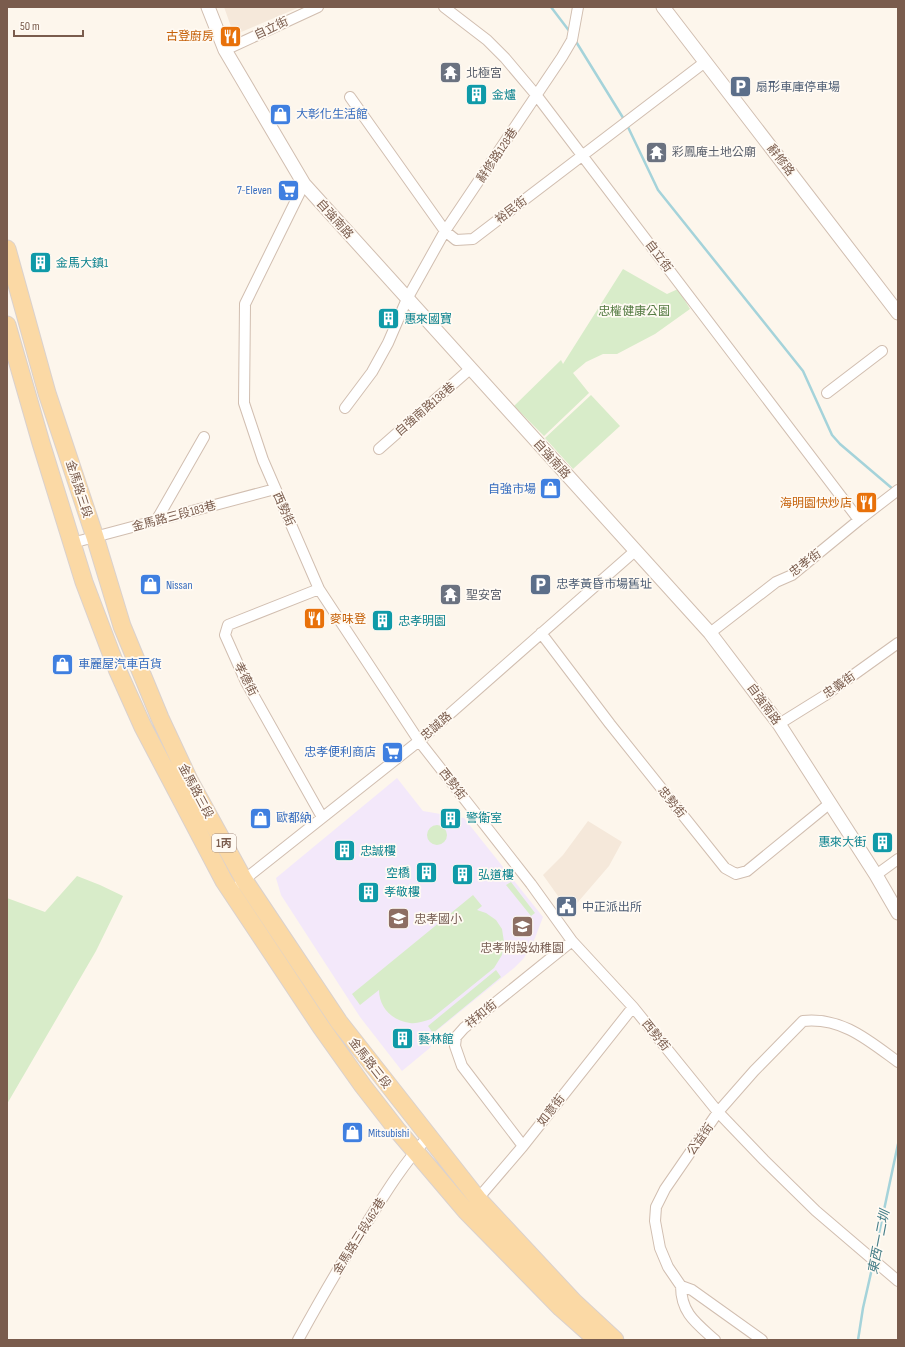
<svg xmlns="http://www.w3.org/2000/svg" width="905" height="1347" viewBox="0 0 905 1347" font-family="'Sofia Sans Condensed','Noto Sans TC',sans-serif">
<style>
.residential{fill:#f5e8da}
.education{fill:#f3e8fa}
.green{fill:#d8ecc9}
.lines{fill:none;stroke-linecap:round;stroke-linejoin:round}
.stream{stroke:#a5d3da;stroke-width:2.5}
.minor-casing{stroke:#d1beb0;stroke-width:12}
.tertiary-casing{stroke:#d1beb0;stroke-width:15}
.primary-casing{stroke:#dad1cd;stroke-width:19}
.minor{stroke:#fff;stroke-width:10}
.tertiary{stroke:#fff;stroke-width:13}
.primary{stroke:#fbd9a5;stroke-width:17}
.labels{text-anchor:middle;stroke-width:3.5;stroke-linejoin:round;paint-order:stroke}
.shield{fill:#fffaf3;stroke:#a28b7f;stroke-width:1}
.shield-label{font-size:11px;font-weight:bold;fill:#7a5c4d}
.street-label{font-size:12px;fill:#7a5c4d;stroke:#fffaf3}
.food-label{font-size:12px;fill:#c56008;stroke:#fffaf3;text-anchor:end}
.worship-label{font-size:12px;fill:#5b616d;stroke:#fffaf3;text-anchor:start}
.service-label{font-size:12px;fill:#4e5e75;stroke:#fffaf3;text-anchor:start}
.culture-label{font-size:12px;fill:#0d838f;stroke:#fffaf3;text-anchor:start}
.shop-label{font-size:12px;fill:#366cbe;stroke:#fffaf3;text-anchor:start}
.park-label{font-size:12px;fill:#537a41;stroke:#fffaf3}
.education-label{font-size:12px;fill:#785e54;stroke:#fffaf3;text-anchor:start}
.water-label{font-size:13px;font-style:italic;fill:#437c86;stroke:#fffaf3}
</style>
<rect width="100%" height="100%" fill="#fdf6ec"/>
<path class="residential" d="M 224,7 L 300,7 L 234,35 Z
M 588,821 L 622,842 L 609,866 L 572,909 L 568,910 L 543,875 L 563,855 Z"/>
<path class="education" d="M 397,778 L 423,811 L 464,818 L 543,917 L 535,938 L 524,958 L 514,968 L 429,1037 L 431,1047 L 402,1071 L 360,1017 L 281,895 L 276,878 Z"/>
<path class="green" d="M 623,269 L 667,294 L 678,289 L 690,309 L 655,334 L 617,354 L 603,354 L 586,362 L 573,373 L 589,393 L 544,436 L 514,406 L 561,360 L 563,364 Z
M 591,395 L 620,426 L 573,469 L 545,438 Z
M427 835a10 10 0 1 1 20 0a10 10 0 1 1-20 0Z
M 77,876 L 100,885 L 123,896 L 96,951 L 7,1104 L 7,898 L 45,912 Z
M 511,882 L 535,913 L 531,916 L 506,885 Z
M 473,895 L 482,906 L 477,910 L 486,913 L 496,920 L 502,929 L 504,942 L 502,955 L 494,968 L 431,1019 C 424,1021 417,1024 410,1023 C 392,1021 379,1007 379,990 L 360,1005 L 352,994 Z
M 496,970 L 501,977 L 433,1033 L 428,1026 Z"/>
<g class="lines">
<path class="stream" d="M 551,7 L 570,32
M 575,40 L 625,121
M 627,125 L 658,190 L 803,371 L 832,435 L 840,444 L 894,490
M 874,1257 L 898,1144
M 858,1340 L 863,1308 L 873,1264"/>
<defs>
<path id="minor" d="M 444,7 L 487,40 L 505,58 L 537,96 L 859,520
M 225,50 L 318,7
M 350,97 L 445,231 L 456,240 L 473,239 L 705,62
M 304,184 L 245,304 L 244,403 L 263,460 L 319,589 L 419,741 L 531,884 L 572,941 L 633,1007 L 718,1112 L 764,1160 L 816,1211 L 898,1281
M 827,393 L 882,351
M 345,408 L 372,372 L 388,343 L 407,299 L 445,231 L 562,57 L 572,40 L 578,7
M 379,449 L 470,369
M 156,521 L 204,437
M 72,543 L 275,489
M 319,589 L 228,625 L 225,635 L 246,682 L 322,817
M 541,633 L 610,724 L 725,868 L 736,874 L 747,871 L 829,804
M 710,633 L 776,582 L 792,575 L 859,520 L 898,490
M 779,724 L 824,696 L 898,643
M 876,875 L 898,859
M 240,883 L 419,741 L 635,551
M 523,1146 L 462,1066 L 455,1046 L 456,1037 L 464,1028 L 572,941
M 475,1202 L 523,1146 L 633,1007
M 681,1286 C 681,1313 696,1323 715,1340
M 298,1340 C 320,1300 343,1260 368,1221 C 386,1192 404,1163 428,1137
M 762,1340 L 692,1290 L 681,1286 L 668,1267 L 660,1248 L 655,1221 L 656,1207 L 665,1189 L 718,1112 L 754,1071 L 803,1021 C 842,1017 868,1040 898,1062"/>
<path id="tertiary" d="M 208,7 L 225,50 L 304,184 L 710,633 L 779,724 L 876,875 L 898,913
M 663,7 L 898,313"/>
<path id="primary" d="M 7,249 L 47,393 L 95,537 L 122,626 L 160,718 L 189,780 L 244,880 L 339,1022 L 478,1199 L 574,1302 L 615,1340
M 7,325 L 41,443 L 84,582 L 117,669 L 143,727 L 224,881 L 321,1027 L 363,1086 L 398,1131 L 466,1211 L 561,1308 L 597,1340"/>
</defs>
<use href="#minor" class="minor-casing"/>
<use href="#tertiary" class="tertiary-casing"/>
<use href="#primary" class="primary-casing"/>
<use href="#minor" class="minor"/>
<use href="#tertiary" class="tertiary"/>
<use href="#primary" class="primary"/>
</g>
<defs>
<symbol id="restaurant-square" viewBox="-11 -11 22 22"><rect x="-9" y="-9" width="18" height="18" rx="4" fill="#e8710a" stroke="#fffaf3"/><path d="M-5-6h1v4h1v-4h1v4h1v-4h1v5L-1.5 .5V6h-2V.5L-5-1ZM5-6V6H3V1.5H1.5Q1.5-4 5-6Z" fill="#fff"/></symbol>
<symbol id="temple-square" viewBox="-11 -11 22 22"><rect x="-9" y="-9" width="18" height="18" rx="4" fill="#6b7280" stroke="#fffaf3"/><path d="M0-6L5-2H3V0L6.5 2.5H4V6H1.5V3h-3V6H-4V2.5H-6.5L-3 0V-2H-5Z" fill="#fff"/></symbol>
<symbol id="parking-square" viewBox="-11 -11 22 22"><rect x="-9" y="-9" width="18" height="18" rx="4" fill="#5c6f8a" stroke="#fffaf3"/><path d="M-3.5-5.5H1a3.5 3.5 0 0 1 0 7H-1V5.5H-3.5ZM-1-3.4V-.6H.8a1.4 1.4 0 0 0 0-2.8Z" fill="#fff"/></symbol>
<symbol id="building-square" viewBox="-11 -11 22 22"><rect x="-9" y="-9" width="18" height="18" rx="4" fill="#0f9aa8" stroke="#fffaf3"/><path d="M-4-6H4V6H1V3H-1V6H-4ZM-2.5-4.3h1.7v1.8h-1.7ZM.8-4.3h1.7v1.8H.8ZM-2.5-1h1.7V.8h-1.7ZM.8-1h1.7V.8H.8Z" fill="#fff"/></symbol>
<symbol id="shop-square" viewBox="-11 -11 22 22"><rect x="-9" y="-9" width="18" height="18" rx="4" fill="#3f7fe0" stroke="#fffaf3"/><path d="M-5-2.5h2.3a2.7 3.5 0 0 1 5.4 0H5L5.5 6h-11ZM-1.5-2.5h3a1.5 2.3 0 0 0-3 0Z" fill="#fff"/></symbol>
<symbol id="supermarket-square" viewBox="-11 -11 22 22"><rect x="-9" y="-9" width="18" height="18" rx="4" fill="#3f7fe0" stroke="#fffaf3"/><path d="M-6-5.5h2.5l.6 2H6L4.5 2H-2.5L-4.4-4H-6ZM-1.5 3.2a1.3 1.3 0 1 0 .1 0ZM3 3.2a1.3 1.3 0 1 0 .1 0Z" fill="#fff"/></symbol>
<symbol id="civic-square" viewBox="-11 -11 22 22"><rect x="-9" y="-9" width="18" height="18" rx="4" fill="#5c6f8a" stroke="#fffaf3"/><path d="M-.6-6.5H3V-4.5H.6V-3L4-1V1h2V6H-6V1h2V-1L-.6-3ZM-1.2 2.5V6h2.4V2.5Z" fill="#fff"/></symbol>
<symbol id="school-square" viewBox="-11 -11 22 22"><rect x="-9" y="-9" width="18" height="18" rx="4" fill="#8d6e63" stroke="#fffaf3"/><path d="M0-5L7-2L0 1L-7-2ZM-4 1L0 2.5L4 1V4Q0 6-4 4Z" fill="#fff"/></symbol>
</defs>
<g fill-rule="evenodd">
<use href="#restaurant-square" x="218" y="24" width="25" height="25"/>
<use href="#temple-square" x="438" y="60" width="25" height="25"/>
<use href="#parking-square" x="728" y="74" width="25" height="25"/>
<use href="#building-square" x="464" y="82" width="25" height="25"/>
<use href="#shop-square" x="268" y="102" width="25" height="25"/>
<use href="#temple-square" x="644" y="140" width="25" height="25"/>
<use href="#supermarket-square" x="276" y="178" width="25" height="25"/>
<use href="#building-square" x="28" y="250" width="25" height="25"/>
<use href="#building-square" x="376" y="306" width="25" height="25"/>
<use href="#shop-square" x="538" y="476" width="25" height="25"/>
<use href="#restaurant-square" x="854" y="490" width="25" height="25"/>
<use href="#parking-square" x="528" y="572" width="25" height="25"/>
<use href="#shop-square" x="138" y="572" width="25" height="25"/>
<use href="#temple-square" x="438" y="582" width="25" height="25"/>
<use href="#restaurant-square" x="302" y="606" width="25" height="25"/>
<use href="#building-square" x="370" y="608" width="25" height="25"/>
<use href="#shop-square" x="50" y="652" width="25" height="25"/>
<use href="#supermarket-square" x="380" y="740" width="25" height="25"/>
<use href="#shop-square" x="248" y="806" width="25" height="25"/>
<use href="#building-square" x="438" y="806" width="25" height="25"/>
<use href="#building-square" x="870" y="830" width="25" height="25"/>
<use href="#building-square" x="332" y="838" width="25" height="25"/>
<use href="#building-square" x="414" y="860" width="25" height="25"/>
<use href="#building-square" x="450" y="862" width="25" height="25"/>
<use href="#building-square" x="356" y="880" width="25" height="25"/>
<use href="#civic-square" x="554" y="894" width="25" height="25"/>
<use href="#school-square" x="386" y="906" width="25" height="25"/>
<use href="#school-square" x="510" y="914" width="25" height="25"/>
<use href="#building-square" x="390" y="1026" width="25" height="25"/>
<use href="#shop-square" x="340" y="1120" width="25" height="25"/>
</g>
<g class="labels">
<rect class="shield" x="212" y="834" width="24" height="18" rx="3"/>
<g class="shield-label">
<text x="224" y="847">1丙</text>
</g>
<g class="street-label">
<text transform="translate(271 28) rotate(-25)" y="4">自立街</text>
<text transform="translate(497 155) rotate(-56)" y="4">辭修路128巷</text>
<text transform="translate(781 160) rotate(52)" y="4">辭修路</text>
<text transform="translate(511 210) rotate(-37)" y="4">裕民街</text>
<text transform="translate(335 219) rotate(48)" y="4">自強南路</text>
<text transform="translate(659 256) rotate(53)" y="4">自立街</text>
<text transform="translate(425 409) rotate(-41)" y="4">自強南路138巷</text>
<text transform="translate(552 459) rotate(48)" y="4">自強南路</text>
<text transform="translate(79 489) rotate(72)" y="4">金馬路三段</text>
<text transform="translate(284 509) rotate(66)" y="4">西勢街</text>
<text transform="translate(174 516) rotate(-15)" y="4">金馬路三段183巷</text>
<text transform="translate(805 563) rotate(-37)" y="4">忠孝街</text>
<text transform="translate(246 679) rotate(63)" y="4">孝德街</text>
<text transform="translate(839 685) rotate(-35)" y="4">忠義街</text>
<text transform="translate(764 704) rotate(54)" y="4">自強南路</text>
<text transform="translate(436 726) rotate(-41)" y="4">忠誠路</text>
<text transform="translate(453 784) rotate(52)" y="4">西勢街</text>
<text transform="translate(196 791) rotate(62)" y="4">金馬路三段</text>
<text transform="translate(672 802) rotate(51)" y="4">忠勢街</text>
<text transform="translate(481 1014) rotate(-39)" y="4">祥和街</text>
<text transform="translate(656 1035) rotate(51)" y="4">西勢街</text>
<text transform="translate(370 1063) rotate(52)" y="4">金馬路三段</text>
<text transform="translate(551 1110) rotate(-52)" y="4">如意街</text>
<text transform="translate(700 1139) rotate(-55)" y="4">公益街</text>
<text transform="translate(359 1236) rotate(-58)" y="4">金馬路三段462巷</text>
</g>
<g class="food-label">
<text x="214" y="40">古登廚房</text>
<text x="852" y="507">海明園快炒店</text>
<text x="330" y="623" text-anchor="start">麥味登</text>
</g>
<g class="worship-label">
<text x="466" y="77">北極宮</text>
<text x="672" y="156">彩鳳庵土地公廟</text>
<text x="466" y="599">聖安宮</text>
</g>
<g class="service-label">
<text x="756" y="91">扇形車庫停車場</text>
<text x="556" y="588">忠孝黃昏市場舊址</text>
<text x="582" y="911">中正派出所</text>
</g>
<g class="culture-label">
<text x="492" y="99">金爐</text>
<text x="56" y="267">金馬大鎮1</text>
<text x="404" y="323">惠來國寶</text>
<text x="398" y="625">忠孝明園</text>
<text x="466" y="822">警衛室</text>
<text x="866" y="846" text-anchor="end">惠來大街</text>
<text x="360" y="855">忠誠樓</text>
<text x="410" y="877" text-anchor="end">空橋</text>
<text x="478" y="879">弘道樓</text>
<text x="384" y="896">孝敬樓</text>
<text x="418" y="1043">藝林館</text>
</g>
<g class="shop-label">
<text x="296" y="118">大彰化生活館</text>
<text x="272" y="194" text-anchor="end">7-Eleven</text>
<text x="536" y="493" text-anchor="end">自強市場</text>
<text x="166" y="589">Nissan</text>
<text x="78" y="668">車麗屋汽車百貨</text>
<text x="376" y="756" text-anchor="end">忠孝便利商店</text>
<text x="276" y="822">歐都納</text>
<text x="368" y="1137">Mitsubishi</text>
</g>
<g class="park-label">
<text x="634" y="315">忠權健康公園</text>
</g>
<g class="education-label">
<text x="414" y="923">忠孝國小</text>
<text x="522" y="952" text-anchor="middle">忠孝附設幼稚園</text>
</g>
<g class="water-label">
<text transform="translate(878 1242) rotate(-79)" y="5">東西一二圳</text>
</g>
</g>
<rect width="905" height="1347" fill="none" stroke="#7a5c4d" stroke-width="16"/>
<path d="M14 30v6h69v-6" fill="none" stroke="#7a5c4d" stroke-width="2"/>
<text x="20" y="30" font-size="12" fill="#7a5c4d" stroke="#fffaf3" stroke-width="3" paint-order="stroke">50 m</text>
</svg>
